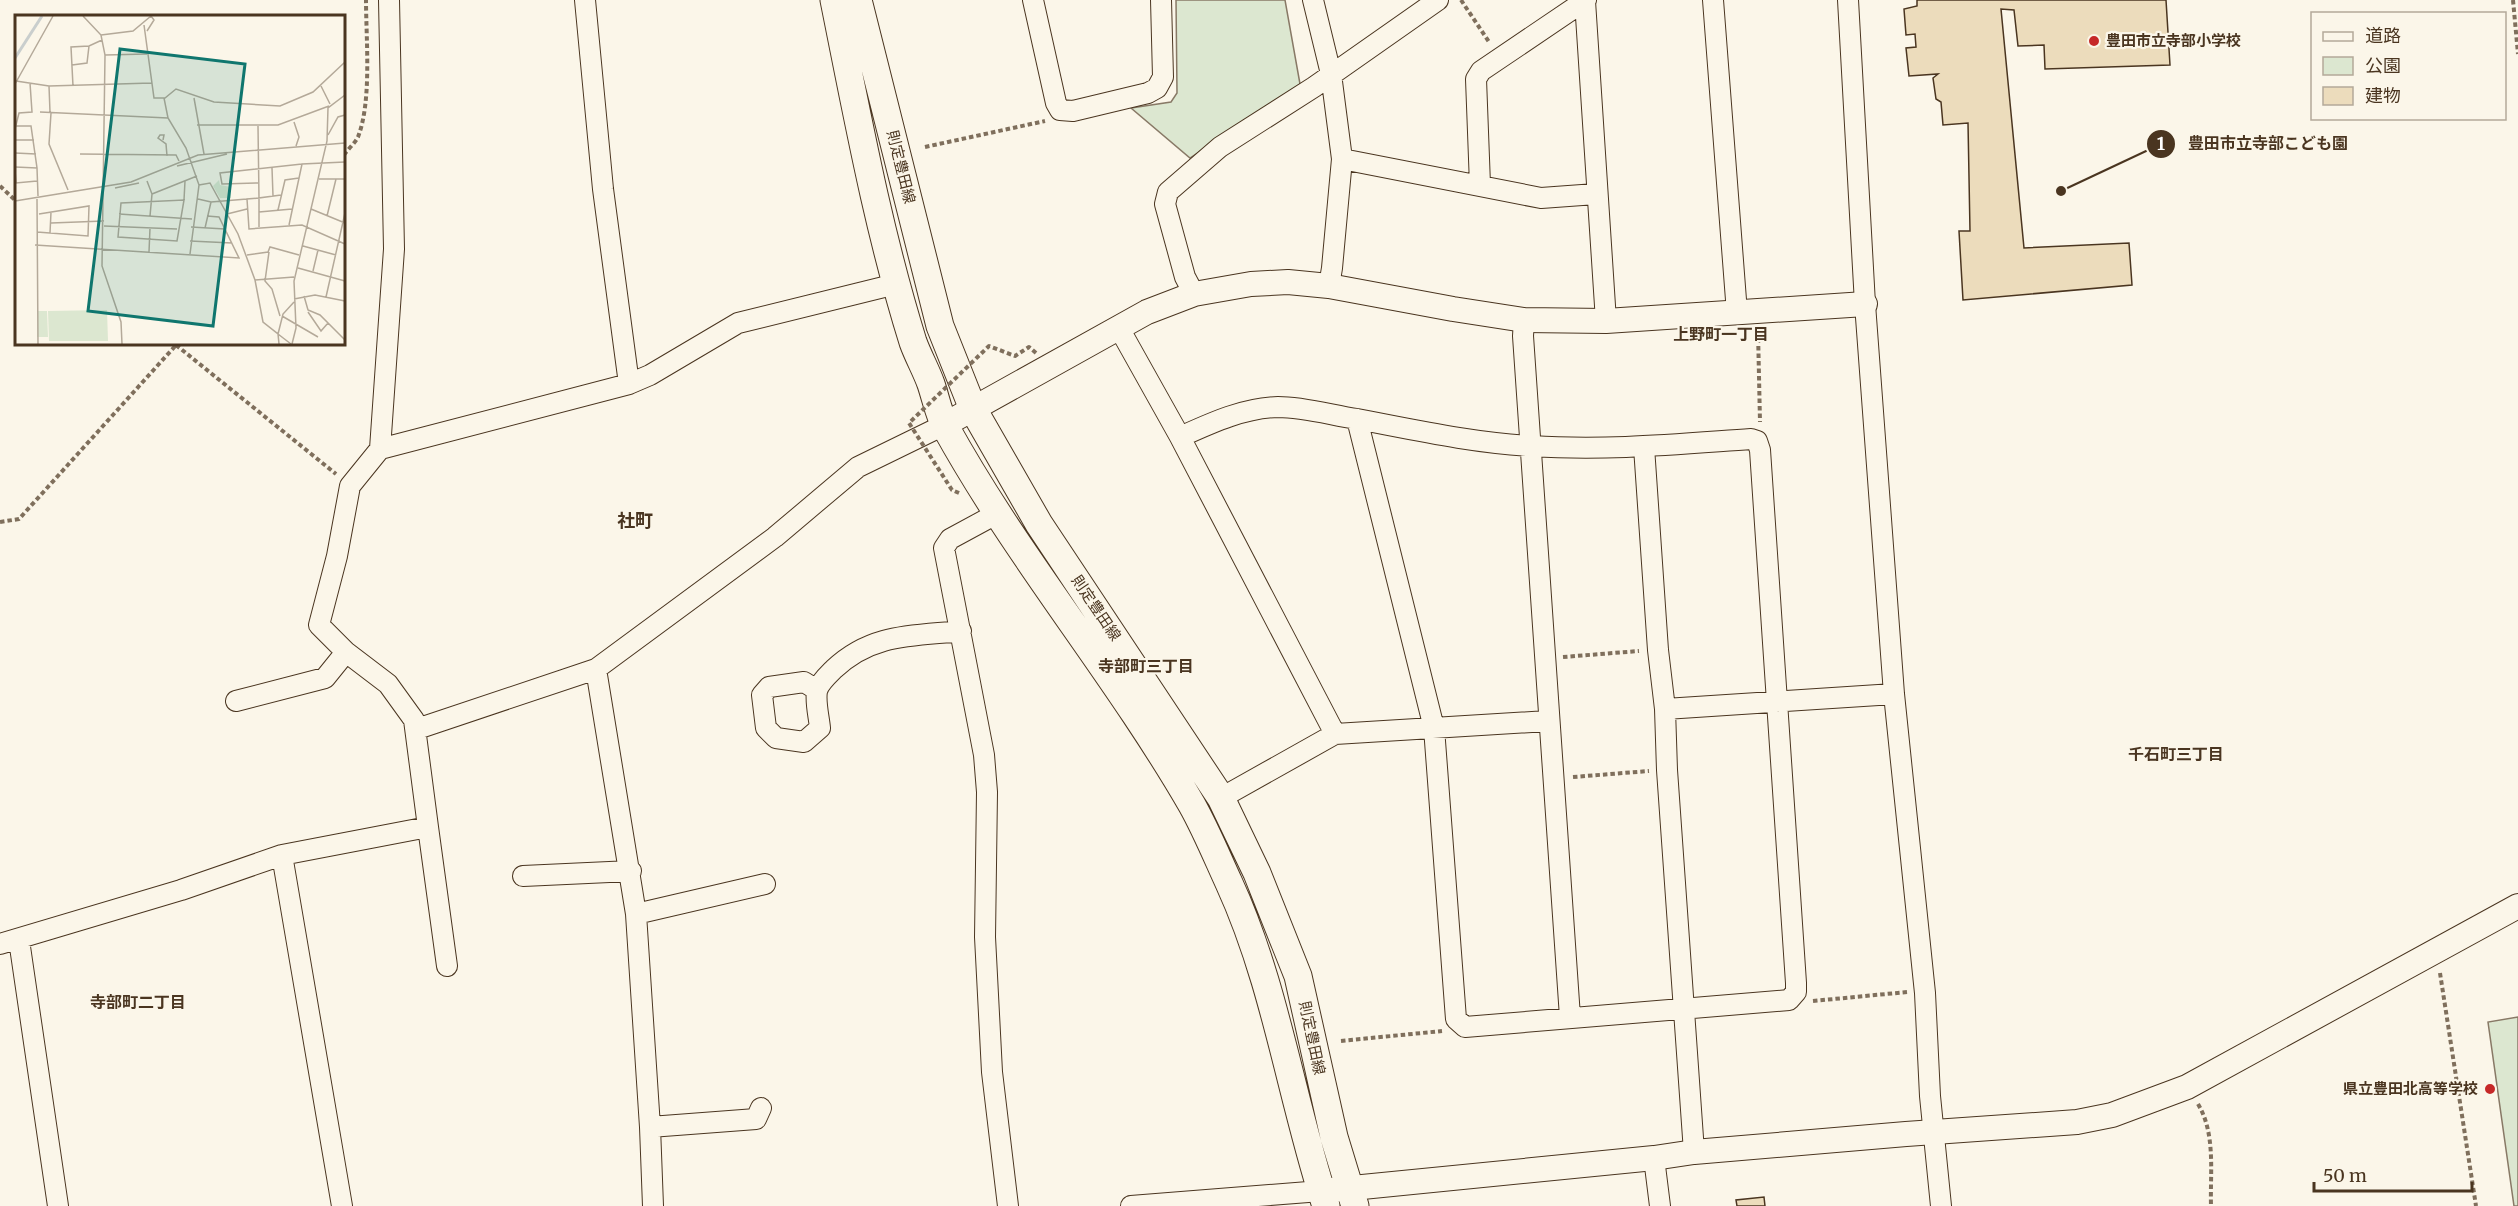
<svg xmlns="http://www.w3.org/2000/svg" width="2518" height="1206" viewBox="0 0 2518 1206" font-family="Merriweather,'Noto Sans JP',serif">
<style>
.green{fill:#dce7d0;stroke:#887966;stroke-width:1.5}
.building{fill:#ecdcbc;stroke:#4a3520;stroke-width:1.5}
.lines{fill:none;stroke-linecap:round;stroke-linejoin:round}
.minor-casing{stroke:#4a3520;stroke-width:22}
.tertiary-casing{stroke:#4a3520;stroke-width:26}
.secondary-casing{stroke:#4a3520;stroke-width:29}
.path{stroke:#7f6f5c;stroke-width:4;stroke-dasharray:4.5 3;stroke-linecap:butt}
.minor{stroke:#fbf6e9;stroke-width:20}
.tertiary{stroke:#fbf6e9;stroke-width:24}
.secondary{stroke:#fbf6e9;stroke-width:27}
.path-bridge{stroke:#7f6f5c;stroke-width:4;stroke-dasharray:4.5 3;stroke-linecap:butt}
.poi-dot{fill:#c62828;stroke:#fbf6e9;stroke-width:2}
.labels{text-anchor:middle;stroke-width:4.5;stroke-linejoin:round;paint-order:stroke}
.poi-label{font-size:15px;font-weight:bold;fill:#4a3520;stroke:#fbf6e9;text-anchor:start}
.street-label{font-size:15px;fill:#4a3520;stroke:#fbf6e9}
.neighbourhood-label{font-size:16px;font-weight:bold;fill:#4a3520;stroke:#fbf6e9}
.quarter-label{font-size:18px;font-weight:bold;fill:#4a3520;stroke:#fbf6e9}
.inset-river{fill:none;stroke:#c9cecd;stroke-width:3}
.inset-road{fill:none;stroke:#b4a999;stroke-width:1.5}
.view{fill:#0f766e;fill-opacity:0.15;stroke:#0f766e;stroke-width:3}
.inset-edge{fill:none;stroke:#4a3520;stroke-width:3}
.leader{fill:none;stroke:#4a3520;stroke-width:2}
.callout-dot{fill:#4a3520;stroke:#fbf6e9;stroke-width:2}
.mark-label{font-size:18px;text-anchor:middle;font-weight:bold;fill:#fff}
.callout-label{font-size:16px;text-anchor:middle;font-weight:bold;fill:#4a3520;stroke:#fbf6e9;stroke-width:4.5;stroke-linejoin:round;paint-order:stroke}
</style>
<rect width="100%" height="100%" fill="#fbf6e9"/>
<path class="green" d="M 1176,0 L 1285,0 L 1300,84 L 1190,158 L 1131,108 L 1171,102 L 1177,93 Z
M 2518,1017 L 2518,1206 L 2514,1206 L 2488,1022 Z"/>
<path class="building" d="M 1917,0 L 2166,0 L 2170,65 L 2045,69 L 2044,45 L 2018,46 L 2014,10 L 2001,9 L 2024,248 L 2129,243 L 2132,285 L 1963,300 L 1959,231 L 1970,231 L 1968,123 L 1943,125 L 1941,102 L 1936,99 L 1933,78 L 1938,74 L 1909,76 L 1906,48 L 1916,47 L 1915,34 L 1906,35 L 1904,9 L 1917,6 Z
M 1764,1197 L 1765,1206 L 1737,1206 L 1736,1200 Z"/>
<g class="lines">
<defs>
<path id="minor" d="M 585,0 L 603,189 L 629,384
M 1033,0 L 1056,103 L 1060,110 L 1073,111 L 1148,93 L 1157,88 L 1163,77 L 1161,0
M 1313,0 L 1331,74 L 1342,159 L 1332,268 L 1329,286
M 1713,0 L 1737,313
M 1848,0 L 1865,304 L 1894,694 L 1925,993 L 1930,1096 L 1941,1206
M 1585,1 L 1606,321
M 1342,159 L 1541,198 L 1596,194
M 1480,185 L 1476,79 L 1481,71 L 1586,0
M 1194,294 L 1185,277 L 1165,204 L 1168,192 L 1220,147 L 1314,87 L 1438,0
M 1524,320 L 1523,336 L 1570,1017
M 1119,328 L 1180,437 L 1335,734
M 1357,419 C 1415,430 1473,443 1532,446 C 1606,451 1678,444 1751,439 L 1757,441 L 1760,450 L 1796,983 L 1796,992 L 1789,1000 L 1465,1027 L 1456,1019 L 1434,728 Z
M 1180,437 C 1211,423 1243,408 1278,407 C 1304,407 1331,415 1357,419
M 1644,447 L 1658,650 L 1665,709 L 1667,770 L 1694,1152
M 380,449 L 629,384 L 650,375 L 738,323 L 896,284
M 998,513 L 950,539 L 944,548 L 984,755 L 987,792 L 985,937 L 992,1072 L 1008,1206
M 596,669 L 636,914 L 650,1127 L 653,1206
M 817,690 L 804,682 L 769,687 L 762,695 L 766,728 L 776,738 L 804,742 L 820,728 C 819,717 815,702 817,691 C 819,683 829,674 834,669 C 872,633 913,636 961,631
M 236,701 L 325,678 L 346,652
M 1665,709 L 1894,694
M 417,729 L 596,669 L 775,537 L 858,467 L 944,425
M 1221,798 L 1335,734 L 1548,721
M 428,827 L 447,966
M 282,855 L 342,1206
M 523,876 L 631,871
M 636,914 L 765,884
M 19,940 L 58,1206
M 0,944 L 181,890 L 282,855 L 428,827 L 414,720 L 388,684 L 346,652 L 319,625 L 337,556 L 350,486 L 380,449 L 394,249 L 389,0
M 650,1127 L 756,1119 L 761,1108
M 1654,1158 L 1660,1206
M 1131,1206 L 1321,1191"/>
<path id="tertiary" d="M 944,425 L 1147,312 L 1194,294 L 1251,284 L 1288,282 L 1329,286 L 1453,309 L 1524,320 L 1606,321 L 1865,304
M 1332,1190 L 1654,1158 L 1694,1152 L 1906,1134 L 2077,1122 L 2112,1115 L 2187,1087 L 2518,906"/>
<path id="secondary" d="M 834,0 C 857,114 878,230 913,342 C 918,356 926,370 931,384 C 936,399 939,415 946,428 C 1019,560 1117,675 1192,805 C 1206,830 1217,857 1229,883 C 1276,985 1291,1099 1326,1206
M 858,0 L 940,326 L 973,409 L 1039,524 L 1221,798 L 1257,873 L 1298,976 L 1334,1137 L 1355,1206"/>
</defs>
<use href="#minor" class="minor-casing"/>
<use href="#tertiary" class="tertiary-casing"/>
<use href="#secondary" class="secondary-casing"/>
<path class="path" d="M 1461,0 L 1489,42
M 2513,0 L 2518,54
M 925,147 L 1045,121
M 344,155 C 348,149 355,143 358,137 C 372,101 366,39 366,0
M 0,186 L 16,201
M 1758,331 L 1760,422
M 176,345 L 336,474
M 0,522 L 19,519 L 177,344
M 1563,657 L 1639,651
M 1573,777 L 1649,771
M 2440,973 L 2476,1206
M 1813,1001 L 1907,992
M 1341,1041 L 1442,1031
M 2198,1104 C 2216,1134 2210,1173 2211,1206"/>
<use href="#minor" class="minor"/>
<use href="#tertiary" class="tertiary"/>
<use href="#secondary" class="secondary"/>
<path class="path-bridge" d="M 959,493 L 952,490 L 909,423 L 989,346 L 1015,356 L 1029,347 L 1036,353"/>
</g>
<g class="poi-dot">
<circle cx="2094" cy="41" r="6"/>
<circle cx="2490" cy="1089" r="6"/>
</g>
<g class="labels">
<g class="poi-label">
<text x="2106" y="46">豊田市立寺部小学校</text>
<text x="2478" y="1094" text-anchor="end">県立豊田北高等学校</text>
</g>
<g class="street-label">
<text transform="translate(901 167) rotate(76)" y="5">則定豊田線</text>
<text transform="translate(1096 608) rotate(56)" y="5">則定豊田線</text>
<text transform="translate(1312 1038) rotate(78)" y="5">則定豊田線</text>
</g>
<g class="neighbourhood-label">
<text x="1721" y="340">上野町一丁目</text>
<text x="1146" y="672">寺部町三丁目</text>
<text x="2176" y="760">千石町三丁目</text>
<text x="138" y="1008">寺部町二丁目</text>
</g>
<g class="quarter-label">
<text x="635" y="527">社町</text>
</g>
</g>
<g transform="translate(15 15)">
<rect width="330" height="330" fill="#fbf6e9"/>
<path d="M 204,165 L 205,170 L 216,172 L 216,183 L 205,183 L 198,171 ZM 92,295 L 93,326 L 34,326 L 33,296 ZM 23,296 L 32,296 L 33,322 L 22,322 Z" fill="#dce7d0"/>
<path class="inset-river" d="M 0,43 L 27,1"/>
<path class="inset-road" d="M 68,1 L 86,20 L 90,40 L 87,251 L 106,307 L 107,329M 129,10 L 139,83 L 150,83 L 161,74 L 199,87 L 265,91 L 298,77 L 330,47M 132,16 L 139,5 L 136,1M 86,20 L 118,16 L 136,1M 90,40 L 132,39M 57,50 L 72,48 L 74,31M 1,66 L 34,71 L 137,68M 0,69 L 38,1M 34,71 L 35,97M 58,71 L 56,32 L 74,31 L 87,25M 306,71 L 315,89M 149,83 L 153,103 L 171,133 L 184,170 L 175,239M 179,83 L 189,139M 25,97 L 153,103M 36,98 L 34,129 L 53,175M 279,107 L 284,122 L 281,131M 182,110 L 263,110 L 314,91M 243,111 L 244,183 L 232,184 L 234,214 L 287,210 L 330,229M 0,114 L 4,98 L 17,97 L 15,68M 313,120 L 323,102 L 330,100M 0,125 L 19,125M 148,125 L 149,120 L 145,120 L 143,123 L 151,129 L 152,141M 0,138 L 21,139M 65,139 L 161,140 L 164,146M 162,151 L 212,139M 0,152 L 22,153 L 16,111 L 1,111M 22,153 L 23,181M 257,153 L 258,181M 0,155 L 1,168 L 22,166M 304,164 L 330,164M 132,166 L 137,179 L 135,201M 243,168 L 207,169 L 205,158 L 287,149M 184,170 L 195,168 L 223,219 L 240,265 L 248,307 L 263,319 L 264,329M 100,173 L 124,168M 137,179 L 182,161M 22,184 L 23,329M 183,184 L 196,187 L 232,184M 169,185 L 162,226 L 103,222 L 106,188 ZM 169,185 L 170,166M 0,186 L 116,167 L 183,140 L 330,128M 296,194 L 330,208M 263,195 L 270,165 L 284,163M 244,197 L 277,194M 104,199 L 177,204M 212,199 L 232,194M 312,201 L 321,164M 36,208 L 89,206M 274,210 L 287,149 L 330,147M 89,211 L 162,214M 176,212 L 210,214M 244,212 L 244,183 L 266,180M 190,213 L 196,187M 22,217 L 73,221 L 74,191 L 24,199M 35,218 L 36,197M 175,226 L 217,228M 20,230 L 224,243 L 204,202 L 192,201M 288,231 L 321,240M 134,237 L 135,213M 254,237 L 250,266 L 257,274 L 265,301M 232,240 L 253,237 L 255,232 L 284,240M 283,253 L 330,266M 298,256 L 303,235M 240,265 L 279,262M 289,281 L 293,295 L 305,300 L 330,325M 311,282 L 330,198M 279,284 L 300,280 L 330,286M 293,297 L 306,316 L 313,308M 267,301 L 303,322M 276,329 L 263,319 L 268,299 L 279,287M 277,329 L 281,313 L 279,266 L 312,126 L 313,93 L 330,80"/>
<path class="view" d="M 105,34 L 230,49 L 198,311 L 73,296 Z"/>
<rect width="330" height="330" class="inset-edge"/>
</g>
<path class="leader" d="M2061 191L2161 144"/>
<g class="callout-dot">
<circle cx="2061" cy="191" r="6"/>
<circle cx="2161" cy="144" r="15"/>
</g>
<g class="mark-label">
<text x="2161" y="150">1</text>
</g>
<g class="callout-label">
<text x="2268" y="149">豊田市立寺部こども園</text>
</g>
<rect x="2311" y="12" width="195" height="108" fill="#fbf6e9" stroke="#b4a999" stroke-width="1.5"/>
<rect x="2323" y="32" width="30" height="9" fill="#fbf6e9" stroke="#b4a999" stroke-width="1.5"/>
<text x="2365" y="42" font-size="18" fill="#4a3520">道路</text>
<rect x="2323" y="57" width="30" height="18" fill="#dce7d0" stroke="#b4a999" stroke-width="1.5"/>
<text x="2365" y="72" font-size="18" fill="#4a3520">公園</text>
<rect x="2323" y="87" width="30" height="18" fill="#ecdcbc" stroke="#b4a999" stroke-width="1.5"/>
<text x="2365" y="102" font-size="18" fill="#4a3520">建物</text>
<path d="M2314 1182v9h158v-9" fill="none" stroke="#4a3520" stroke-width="3"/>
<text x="2323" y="1182" font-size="18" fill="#4a3520" stroke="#fbf6e9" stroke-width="4.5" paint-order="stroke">50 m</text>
</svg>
